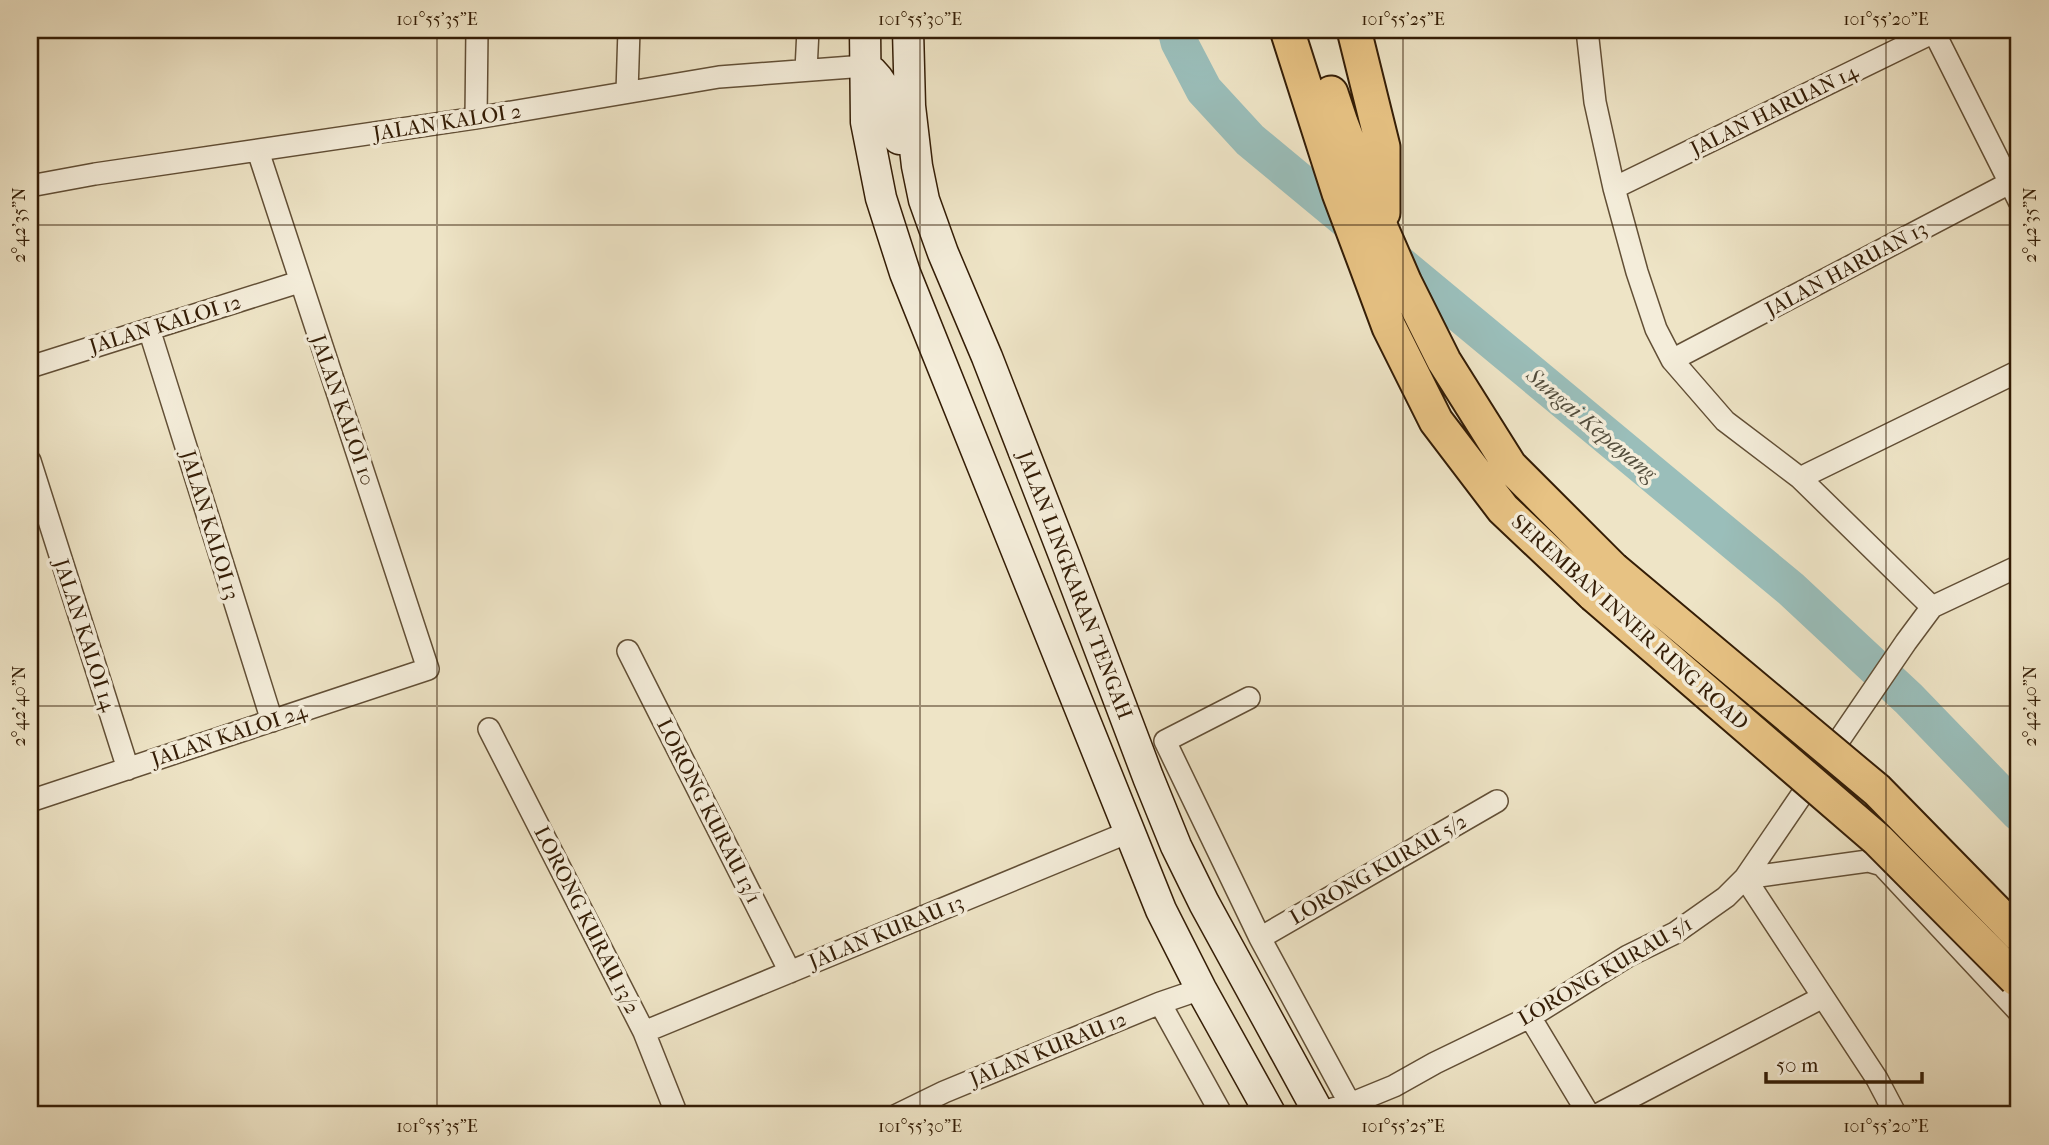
<svg xmlns="http://www.w3.org/2000/svg" width="2049" height="1145" viewBox="0 0 2049 1145" font-family="'IM FELL French Canon',serif">
<style>
.lines{fill:none;stroke-linecap:round;stroke-linejoin:round}
.river{stroke:#9abeba;stroke-width:37}
.street-casing{stroke:#624f36;stroke-width:24}
.secondary-casing{stroke:#341d06;stroke-width:33}
.primary-casing{stroke:#341d06;stroke-width:37}
.street{stroke:#f4edda;stroke-width:21}
.secondary{stroke:#f4edda;stroke-width:30}
.primary{stroke:#e7c283;stroke-width:33}
.primary-bridge-casing{stroke:#341d06;stroke-width:37;stroke-linecap:butt}
.primary-bridge{stroke:#e7c283;stroke-width:33}
.ticks{fill:none;stroke:#341d06;stroke-width:2;stroke-opacity:0.45}
.labels{text-anchor:middle;stroke-width:7;stroke-linejoin:round;paint-order:stroke}
.street-label{font-size:21px;fill:#341d06;stroke:#f4edda}
.water-label{font-size:23px;font-style:italic;fill:#534d3c;stroke:#f4edda}
.neatline{fill:none;stroke:#341d06;stroke-width:2.5}
.ticks-label{font-size:18px;text-anchor:middle;fill:#341d06}
</style>
<rect width="100%" height="100%" fill="#eee4c6"/>
<filter id="stains"><feTurbulence type="fractalNoise" baseFrequency=".00286" numOctaves="4"/><feColorMatrix values="0 0 0 0 .2 0 0 0 0 .09 0 0 0 0 .02 0 0 0 .5 -.17"/></filter>
<radialGradient id="worn" r=".72"><stop offset=".6" stop-color="#630" stop-opacity="0"/><stop offset="1" stop-color="#630" stop-opacity=".3"/></radialGradient>
<g class="lines">
<path class="river" d="M 1176,30 L 1179,42 L 1204,90 L 1250,140 L 1791,589 L 1909,699 L 2019,813"/>
<defs>
<path id="street" d="M 1587,30 L 1595,102 L 1614,188 L 1637,272 L 1656,329 L 1672,360 L 1725,421 L 1800,478 L 1932,607
M 1933,30 L 2019,201
M 806,70 L 808,30
M 627,92 L 629,30
M 476,118 L 477,30
M 30,186 L 95,174 L 476,118 L 719,77 L 865,66
M 1614,188 L 1934,32
M 149,329 L 272,721
M 1672,360 L 2019,178
M 30,367 L 299,282
M 30,461 L 128,769
M 1800,478 L 2019,371
M 628,651 L 790,972
M 1249,698 L 1165,741 L 1260,938 L 1350,1104
M 489,729 L 644,1032 L 677,1115
M 30,801 L 428,669 L 258,151
M 1260,938 L 1497,801
M 1160,1003 L 1222,1115
M 1530,1017 L 1589,1115
M 644,1032 L 1129,832
M 1318,1113 L 1350,1104 L 1394,1086 L 1435,1063 L 1530,1017 L 1628,956 L 1675,933 L 1726,897 L 1745,878 L 1906,642 L 1932,607 L 2019,566
M 897,1115 L 944,1092 L 1160,1003 L 1201,989
M 1597,1115 L 1823,997
M 1896,1115 L 1877,1079 L 1745,878 L 1868,861 L 1882,865 L 2019,1012"/>
<path id="secondary" d="M 865,30 L 866,122 L 881,198 L 905,273 L 1161,910 L 1201,989 L 1271,1115
M 908,30 L 910,106 L 917,166 L 924,200 L 943,253 L 987,357 L 1064,555 L 1148,777 L 1176,846 L 1204,903 L 1320,1115
M 865,66 C 889,83 893,111 899,139"/>
<path id="primary" d="M 1287,30 L 1339,193 L 1366,265 L 1389,327 L 1436,421 L 1503,509 L 1594,595
M 1354,30 L 1383,147 L 1383,213
M 1331,93 L 1341,123 L 1382,230 L 1405,283 L 1444,361 L 1510,466 L 1613,569"/>
</defs>
<use href="#street" class="street-casing"/>
<use href="#secondary" class="secondary-casing"/>
<use href="#primary" class="primary-casing"/>
<use href="#street" class="street"/>
<use href="#secondary" class="secondary"/>
<use href="#primary" class="primary"/>
<defs>
<path id="primary-bridge" d="M 1613,569 L 1877,790 L 2019,935
M 1594,595 L 1878,840 L 2016,979"/>
</defs>
<use href="#primary-bridge" class="primary-bridge-casing"/>
<use href="#primary-bridge" class="primary-bridge"/>
</g>
<path class="ticks" d="M 437,30 L 437,1115M 920,30 L 920,1115M 1403,30 L 1403,1115M 1886,30 L 1886,1115M 30,225 L 2019,225M 30,706 L 2019,706"/>
<g class="labels">
<g class="street-label">
<text transform="translate(1774 110) rotate(-26)" y="7">JALAN HARUAN 14</text>
<text transform="translate(447 122) rotate(-9)" y="7">JALAN KALOI 2</text>
<text transform="translate(1846 269) rotate(-28)" y="7">JALAN HARUAN 13</text>
<text transform="translate(165 324) rotate(-17)" y="7">JALAN KALOI 12</text>
<text transform="translate(343 410) rotate(71)" y="7">JALAN KALOI 10</text>
<text transform="translate(210 525) rotate(73)" y="7">JALAN KALOI 13</text>
<text transform="translate(1075 585) rotate(69)" y="7">JALAN LINGKARAN TENGAH</text>
<text transform="translate(1630 622) rotate(42)" y="7">SEREMBAN INNER RING ROAD</text>
<text transform="translate(85 635) rotate(72)" y="7">JALAN KALOI 14</text>
<text transform="translate(229 735) rotate(-18)" y="7">JALAN KALOI 24</text>
<text transform="translate(709 811) rotate(63)" y="7">LORONG KURAU 13/1</text>
<text transform="translate(1378 869) rotate(-30)" y="7">LORONG KURAU 5/2</text>
<text transform="translate(587 920) rotate(63)" y="7">LORONG KURAU 13/2</text>
<text transform="translate(886 932) rotate(-22)" y="7">JALAN KURAU 13</text>
<text transform="translate(1605 971) rotate(-30)" y="7">LORONG KURAU 5/1</text>
<text transform="translate(1048 1049) rotate(-22)" y="7">JALAN KURAU 12</text>
</g>
<g class="water-label">
<text transform="translate(1592 424) rotate(40)" y="8">Sungai Kepayang</text>
</g>
</g>
<rect width="2049" height="1145" fill="none" stroke="#eee4c6" stroke-width="77"/>
<path d="M1766 1072v10h156v-10" fill="none" stroke="#341d06" stroke-width="3.5"/>
<text x="1776" y="1072" font-size="21" fill="#341d06" stroke="#f4edda" stroke-width="5" paint-order="stroke">50 m</text>
<rect x="38" y="38" width="1972" height="1068" class="neatline"/>
<g class="ticks-label">
<text x="437" y="25">101°55'35"E</text>
<text x="920" y="25">101°55'30"E</text>
<text x="1403" y="25">101°55'25"E</text>
<text x="1886" y="25">101°55'20"E</text>
<text transform="translate(2030 225) rotate(-90)" y="6">2°42'35"N</text>
<text transform="translate(19 225) rotate(-90)" y="6">2°42'35"N</text>
<text transform="translate(2030 706) rotate(-90)" y="6">2°42'40"N</text>
<text transform="translate(19 706) rotate(-90)" y="6">2°42'40"N</text>
<text x="437" y="1132">101°55'35"E</text>
<text x="920" y="1132">101°55'30"E</text>
<text x="1403" y="1132">101°55'25"E</text>
<text x="1886" y="1132">101°55'20"E</text>
</g>
<rect width="100%" height="100%" filter="url(#stains)"/>
<rect width="100%" height="100%" fill="url(#worn)"/>
</svg>
